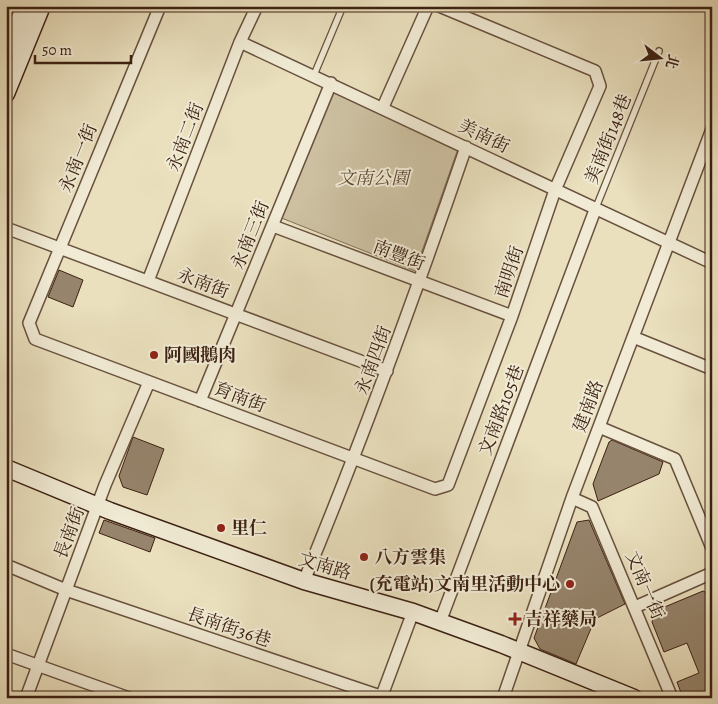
<svg xmlns="http://www.w3.org/2000/svg" width="718" height="704" viewBox="0 0 718 704" font-family="Alegreya,'Noto Serif TC',serif">
<style>
.green{fill:#ccc0a1;stroke:#84705a}
.building{fill:#96846c;stroke:#3c2113}
.lines{fill:none;stroke-linecap:round;stroke-linejoin:round}
.lane-casing{stroke:#68513e;stroke-width:8}
.street-casing{stroke:#68513e;stroke-width:14}
.secondary-casing{stroke:#3c2113;stroke-width:19}
.lane{stroke:#f1ebd5;stroke-width:5.5}
.street{stroke:#f1ebd5;stroke-width:11}
.secondary{stroke:#f1ebd5;stroke-width:16}
.poi-dot{fill:#8f2418;stroke:#f1ebd5;stroke-width:2}
.labels{text-anchor:middle;stroke-width:4;stroke-linejoin:round;paint-order:stroke}
.street-label{font-size:18px;fill:#3c2113;stroke:#f1ebd5}
.park-label{font-size:18px;font-style:italic;fill:#604936;stroke:#f1ebd5}
.poi-label{font-size:18px;font-weight:bold;fill:#3c2113;stroke:#f1ebd5;text-anchor:start}
</style>
<rect width="100%" height="100%" fill="#eae0be"/>
<filter id="stains"><feTurbulence type="fractalNoise" baseFrequency=".004" numOctaves="4"/><feColorMatrix values="0 0 0 0 .2 0 0 0 0 .09 0 0 0 0 .02 0 0 0 .5 -.17"/></filter>
<radialGradient id="worn" r=".72"><stop offset=".6" stop-color="#630" stop-opacity="0"/><stop offset="1" stop-color="#630" stop-opacity=".3"/></radialGradient>
<path class="green" d="M 337,82 L 460,143 L 415,271 L 279,217 Z"/>
<path class="building" d="M 59,270 L 83,280 L 73,307 L 48,297 Z
M 133,437 L 164,449 L 147,495 L 123,487 L 119,476 Z
M 612,440 L 663,462 L 659,474 L 598,501 L 593,484 L 609,442 Z
M 104,520 L 155,538 L 150,552 L 99,533 Z
M 589,520 L 625,604 L 595,619 L 576,664 L 540,649 L 534,638 L 577,522 Z
M 703,591 L 712,595 L 712,698 L 683,698 L 677,682 L 699,673 L 687,643 L 664,652 L 652,622 L 655,611 Z"/>
<g class="lines">
<defs>
<path id="lane" d="M 314,75 L 343,6
M 595,210 L 659,51"/>
<path id="street" d="M 160,6 L 29,323 L 35,339 L 435,489 L 448,485 L 512,316 L 555,190 L 600,86 L 595,71 L 439,6
M 240,42 L 712,263
M 383,107 L 428,6
M 273,226 L 512,316
M 6,228 L 387,371
M 148,281 L 240,42 L 257,6
M 633,337 L 712,369
M 200,401 L 331,83
M 599,427 L 675,459 L 712,548
M 572,498 L 592,507 L 672,698
M 6,565 L 66,590 L 386,698
M 304,581 C 363,438 416,293 466,147
M 635,607 L 712,573
M 440,622 L 595,210
M 6,654 L 129,698
M 26,698 L 105,485 L 149,382
M 381,698 L 413,612
M 503,698 L 572,498 L 712,129"/>
<path id="secondary" d="M 6,52 L 25,6
M 6,94 L 42,6
M 6,468 L 110,511 L 304,581 L 413,612 L 501,644 L 634,698"/>
</defs>
<use href="#lane" class="lane-casing"/>
<use href="#street" class="street-casing"/>
<use href="#secondary" class="secondary-casing"/>
<use href="#lane" class="lane"/>
<use href="#street" class="street"/>
<use href="#secondary" class="secondary"/>
</g>
<g class="poi-dot">
<circle cx="154" cy="355" r="5"/>
<circle cx="221" cy="528" r="5"/>
<circle cx="364" cy="557" r="5"/>
<circle cx="570" cy="584" r="5"/>
<path d="M512.5 611.5h5v5h5v5h-5v5h-5v-5h-5v-5h5z"/>
</g>
<g class="labels">
<g class="street-label">
<text transform="translate(484 136) rotate(26)" y="6">美南街</text>
<text transform="translate(185 137) rotate(-69)" y="6">永南二街</text>
<text transform="translate(608 139) rotate(-68)" y="6">美南街148巷</text>
<text transform="translate(78 158) rotate(-68)" y="6">永南一街</text>
<text transform="translate(250 235) rotate(-68)" y="6">永南三街</text>
<text transform="translate(399 255) rotate(21)" y="6">南豐街</text>
<text transform="translate(509 272) rotate(-71)" y="6">南明街</text>
<text transform="translate(203 283) rotate(21)" y="6">永南街</text>
<text transform="translate(373 360) rotate(-70)" y="6">永南四街</text>
<text transform="translate(240 397) rotate(21)" y="6">育南街</text>
<text transform="translate(588 406) rotate(-69)" y="6">建南路</text>
<text transform="translate(501 410) rotate(-69)" y="6">文南路105巷</text>
<text transform="translate(69 533) rotate(-69)" y="6">長南街</text>
<text transform="translate(325 566) rotate(17)" y="6">文南路</text>
<text transform="translate(645 585) rotate(67)" y="6">文南一街</text>
<text transform="translate(229 627) rotate(19)" y="6">長南街36巷</text>
</g>
<g class="park-label">
<text x="373" y="184">文南公園</text>
</g>
<g class="poi-label">
<text x="164" y="361">阿國鵝肉</text>
<text x="231" y="534">里仁</text>
<text x="374" y="563">八方雲集</text>
<text x="560" y="590" text-anchor="end">(充電站)文南里活動中心</text>
<text x="525" y="625">吉祥藥局</text>
</g>
</g>
<rect width="718" height="704" fill="none" stroke="#eae0be" stroke-width="25"/>
<rect x="8" y="8" width="703" height="689" fill="none" stroke="#3c2113" stroke-width="2.5"/>
<rect x="12" y="12" width="693" height="679" fill="none" stroke="#3c2113"/>
<g transform="translate(660 58) rotate(106)" stroke="#f1ebd5" stroke-width="4" paint-order="stroke">
<path d="M0-4L9 19L0 12L-9 19Z" fill="#3c2113"/>
<text y="-8" font-size="14" font-weight="bold" text-anchor="middle" fill="#3c2113">北</text>
</g>
<path d="M35 55v8h96v-8" fill="none" stroke="#3c2113" stroke-width="2.5"/>
<text x="42" y="55" font-size="15" fill="#3c2113" stroke="#f1ebd5" stroke-width="4" paint-order="stroke">50 m</text>
<rect width="100%" height="100%" filter="url(#stains)"/>
<rect width="100%" height="100%" fill="url(#worn)"/>
</svg>
